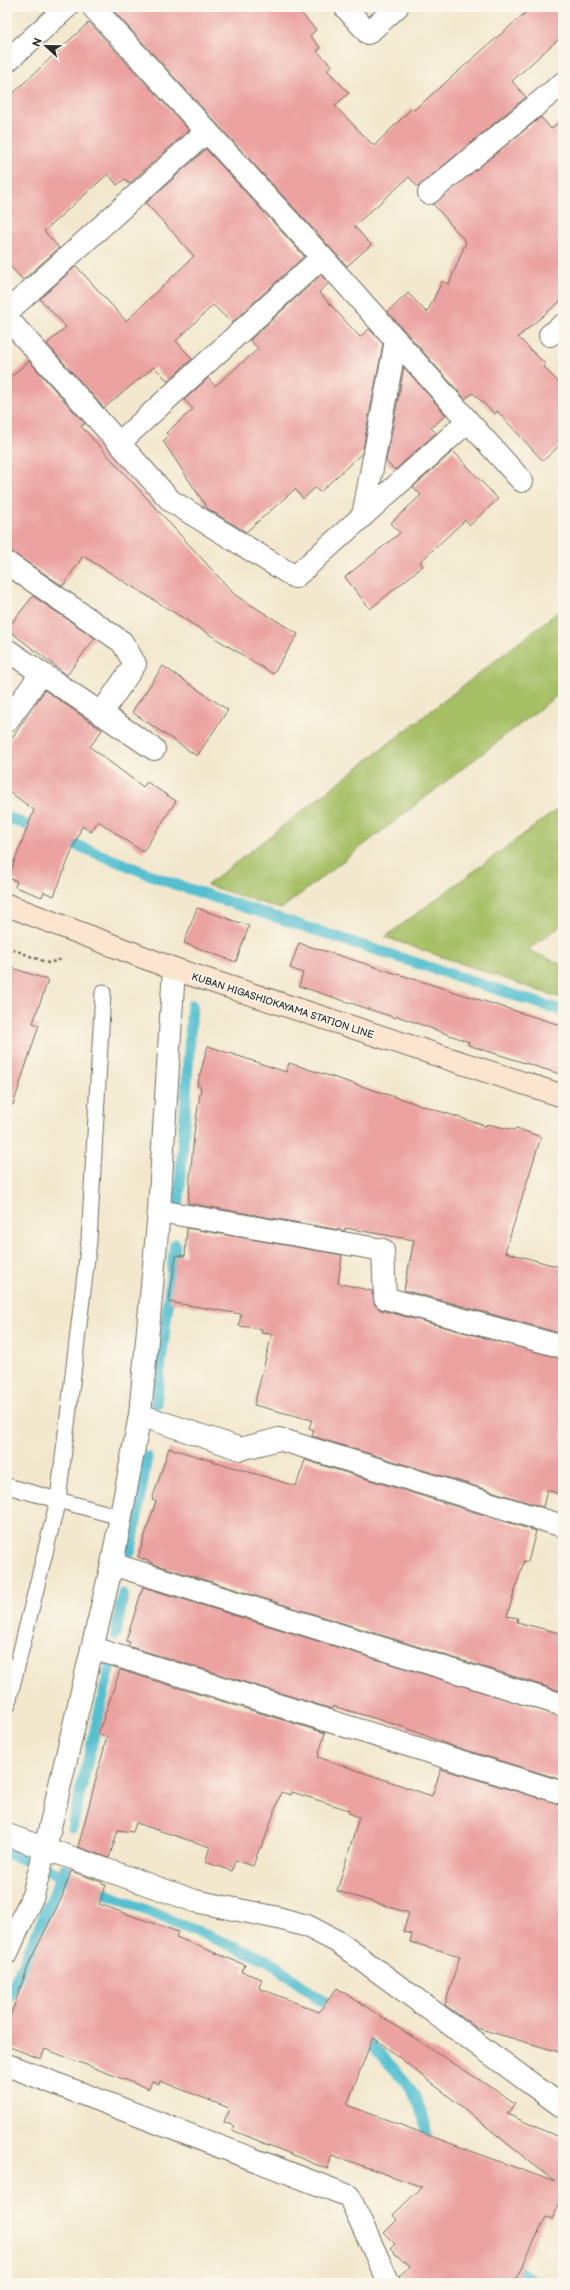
<svg xmlns="http://www.w3.org/2000/svg" width="570" height="2290" viewBox="0 0 570 2290" font-family="'Balsamiq Sans',sans-serif">
<style>
.green{fill:#a6bf65;stroke:#687548}
.lines{fill:none;stroke-linecap:round;stroke-linejoin:round}
.stream{stroke:#54bfd0;stroke-width:11}
.building{fill:#eba2a0;fill-rule:evenodd}
.lane-casing{stroke:#716d64;stroke-width:17}
.street-casing{stroke:#716d64;stroke-width:24}
.secondary-casing{stroke:#716d64;stroke-width:24}
.path{stroke:#716d64;stroke-width:2.5;stroke-dasharray:3 3;stroke-linecap:butt}
.lane{stroke:#fff;stroke-width:15}
.street{stroke:#fff;stroke-width:22}
.secondary{stroke:#fbe5cf;stroke-width:22}
.labels{text-anchor:middle;stroke-width:3.5;stroke-linejoin:round;paint-order:stroke}
.street-label{font-size:10px;fill:#2b2b2b;stroke:#fbf7ec}
</style>
<rect width="100%" height="100%" fill="#fbf7ec"/>
<filter id="ink" filterUnits="userSpaceOnUse"><feTurbulence type="fractalNoise" baseFrequency=".025" numOctaves="2"/><feDisplacementMap in="SourceGraphic" scale="8" xChannelSelector="R" yChannelSelector="G"/><feConvolveMatrix kernelMatrix="1 2 1 2 8 2 1 2 1" color-interpolation-filters="sRGB"/></filter>
<filter id="wash" filterUnits="userSpaceOnUse"><feTurbulence type="fractalNoise" baseFrequency=".012" numOctaves="4" result="noise"/><feDisplacementMap in="SourceGraphic" scale="16" xChannelSelector="R" yChannelSelector="G"/><feGaussianBlur stdDeviation="0.9" result="paint"/><feColorMatrix in="noise" values="0 0 0 0 0 0 0 0 0 0 0 0 0 0 0 0 0 1.4 0 .05"/><feComposite in="paint" operator="in"/></filter>
<g filter="url(#wash)">
<rect width="100%" height="100%" fill="#f3e8ce"/>
<path class="green" d="M 563,608 L 563,691 L 281,909 L 207,885 Z
M 563,805 L 563,924 L 528,950 L 563,965 L 563,999 L 385,937 Z"/>
<g class="lines">
<path class="stream" d="M 7,817 L 42,831
M 61,839 L 171,883 L 563,1011
M 179,1202 L 192,1005
M 156,1404 L 175,1244
M 131,1551 L 147,1457
M 116,1635 L 123,1594
M 72,1827 L 110,1667
M 7,1853 L 269,1961 L 338,2013
M 7,2000 L 65,1869
M 360,2035 C 395,2071 430,2094 426,2149
M 508,2262 L 537,2283"/>
</g>
<g id="blocks">
<path class="building" d="M 110,7 L 296,7 L 316,30 L 310,36 L 321,48 L 317,51 L 332,66 L 327,70 L 349,93 L 335,106 L 374,146 L 412,108 L 414,110 L 532,7 L 563,7 L 563,35 L 512,81 L 526,97 L 418,187 L 409,177 L 354,226 L 371,245 L 347,266 Z
M 89,22 L 189,130 L 129,184 L 125,179 L 117,185 L 108,174 L 44,231 L 59,248 L 23,280 L 7,263 L 7,99 Z
M 541,117 L 551,129 L 563,118 L 563,299 L 518,337 L 545,364 L 543,366 L 563,387 L 563,442 L 543,461 L 497,411 L 495,414 L 473,393 L 465,399 L 388,312 L 408,293 L 427,313 L 442,281 L 449,284 L 466,242 L 433,204 Z
M 206,149 L 304,256 L 232,323 L 213,305 L 176,341 L 192,359 L 168,381 L 154,367 L 104,408 L 47,344 L 66,327 L 40,299 L 76,266 L 126,321 L 194,256 L 146,203 Z
M 321,275 L 329,283 L 319,292 L 360,337 L 369,329 L 383,344 L 362,453 L 320,492 L 315,488 L 303,499 L 295,489 L 246,532 L 208,509 L 163,441 L 169,436 L 166,433 L 193,409 L 184,400 L 208,378 L 215,386 L 258,349 L 250,340 Z
M 29,361 L 85,424 L 81,426 L 235,595 L 298,634 L 273,674 L 83,556 L 63,586 L 7,549 L 7,380 Z
M 404,367 L 446,415 L 431,428 L 436,433 L 395,470 L 386,462 Z
M 453,451 L 498,499 L 470,525 L 465,520 L 420,562 L 423,566 L 370,609 L 345,577 L 400,533 L 391,523 L 421,495 L 413,487 Z
M 33,596 L 95,638 L 67,675 L 7,629 Z
M 163,666 L 228,710 L 197,756 L 132,712 Z
M 45,690 L 102,730 L 90,747 L 143,787 L 147,782 L 176,801 L 143,852 L 98,821 L 91,832 L 82,826 L 54,896 L 44,892 L 42,897 L 15,887 L 17,881 L 8,878 L 34,810 L 7,790 L 7,745 Z
M 197,908 L 249,926 L 236,962 L 184,943 Z
M 299,943 L 563,1026 L 563,1075 L 468,1045 L 469,1042 L 397,1016 L 396,1018 L 299,986 L 303,973 L 290,968 Z
M 7,966 L 48,980 L 33,1023 L 39,1025 L 13,1105 L 7,1104 Z
M 208,1046 L 286,1072 L 289,1063 L 486,1126 L 487,1124 L 514,1130 L 516,1128 L 541,1137 L 505,1252 L 563,1268 L 563,1334 L 404,1290 L 414,1240 L 345,1228 L 345,1231 L 188,1203 L 194,1134 L 201,1087 L 197,1085 Z
M 187,1228 L 342,1255 L 338,1283 L 372,1291 L 375,1305 L 381,1310 L 563,1359 L 563,1495 L 547,1490 L 543,1507 L 312,1436 L 314,1430 L 309,1428 L 312,1420 L 254,1405 L 272,1334 L 261,1333 L 262,1329 L 239,1326 L 241,1314 L 169,1302 L 176,1255 L 185,1256 Z
M 169,1448 L 296,1486 L 305,1460 L 536,1531 L 528,1562 L 524,1561 L 507,1616 L 518,1618 L 517,1622 L 563,1634 L 563,1692 L 151,1563 L 151,1562 L 138,1557 L 156,1501 L 152,1500 Z
M 143,1587 L 563,1717 L 563,1780 L 449,1745 L 404,1727 L 333,1706 L 332,1709 L 128,1646 L 130,1642 L 126,1641 Z
M 120,1670 L 325,1733 L 318,1757 L 432,1796 L 441,1769 L 563,1805 L 563,2053 L 477,2028 L 445,2005 L 460,1956 L 410,1942 L 412,1934 L 403,1932 L 409,1913 L 337,1891 L 359,1817 L 348,1813 L 349,1810 L 292,1792 L 291,1795 L 281,1792 L 262,1848 L 260,1847 L 253,1866 L 235,1860 L 232,1871 L 205,1862 L 210,1847 L 136,1823 L 133,1832 L 118,1830 L 109,1858 L 78,1847 L 107,1737 L 98,1734 Z
M 71,1871 L 102,1882 L 102,1884 L 106,1885 L 99,1904 L 178,1932 L 176,1937 L 245,1965 L 242,1972 L 262,1979 L 259,1988 L 319,2012 L 337,1988 L 515,2103 L 507,2114 L 563,2139 L 563,2196 L 552,2219 L 546,2217 L 514,2283 L 401,2283 L 399,2276 L 409,2267 L 390,2249 L 395,2244 L 384,2233 L 397,2220 L 393,2215 L 422,2187 L 332,2155 L 327,2169 L 232,2130 L 234,2126 L 224,2122 L 229,2108 L 160,2081 L 159,2084 L 152,2081 L 149,2089 L 45,2049 L 41,2059 L 7,2046 L 7,2025 L 30,1961 L 62,1897 ZM 373,2037 L 456,2102 L 555,2182 L 347,2105 Z"/>
</g>
</g>
<g filter="url(#ink)">
<use href="#blocks" fill-opacity="0" stroke="#716d64" stroke-width="1"/>
<g class="lines">
<defs>
<path id="lane" d="M 7,1486 L 120,1517
M 7,1707 L 58,1500 L 89,1241 L 103,992"/>
<path id="street" d="M 345,7 L 368,33 L 397,7
M 7,61 L 67,7
M 429,193 L 563,83
M 7,312 L 207,131
M 7,318 L 171,501 L 295,577 L 468,421 L 322,257 L 93,7
M 550,335 L 563,325
M 468,421 L 522,481
M 119,443 L 322,257
M 363,516 L 396,340
M 7,563 L 122,642 L 135,664 L 101,714
M 7,650 L 154,749
M 7,721 L 41,674
M 159,1211 L 383,1250 L 385,1298 L 563,1347
M 140,1415 L 241,1449 L 279,1439 L 563,1526
M 112,1564 L 563,1705
M 92,1648 L 563,1793
M 7,1835 L 195,1901 L 278,1918 L 307,1926 L 338,1942 L 563,2107
M 7,1953 L 33,1895 L 42,1861 L 112,1564 L 140,1415 L 159,1211 L 174,969
M 7,2065 L 349,2196 L 389,2283"/>
<path id="secondary" d="M 7,905 L 174,969 L 563,1096"/>
</defs>
<use href="#lane" class="lane-casing"/>
<use href="#street" class="street-casing"/>
<use href="#secondary" class="secondary-casing"/>
<path class="path" d="M 7,947 L 48,963 L 63,959"/>
<use href="#lane" class="lane"/>
<use href="#street" class="street"/>
<use href="#secondary" class="secondary"/>
</g>
</g>
<g class="labels">
<g class="street-label">
<text transform="translate(283 1005) rotate(18)" y="4">KUBAN HIGASHIOKAYAMA STATION LINE</text>
</g>
</g>
<rect width="570" height="2290" fill="none" stroke="#fbf7ec" stroke-width="24"/>
<g transform="translate(46 46) rotate(292)" stroke="#fbf7ec" stroke-width="3" paint-order="stroke">
<path d="M0-3L7 15L0 10L-7 15Z" fill="#2b2b2b"/>
<text y="-6" font-size="11" font-weight="bold" text-anchor="middle" fill="#2b2b2b">N</text>
</g>
</svg>
